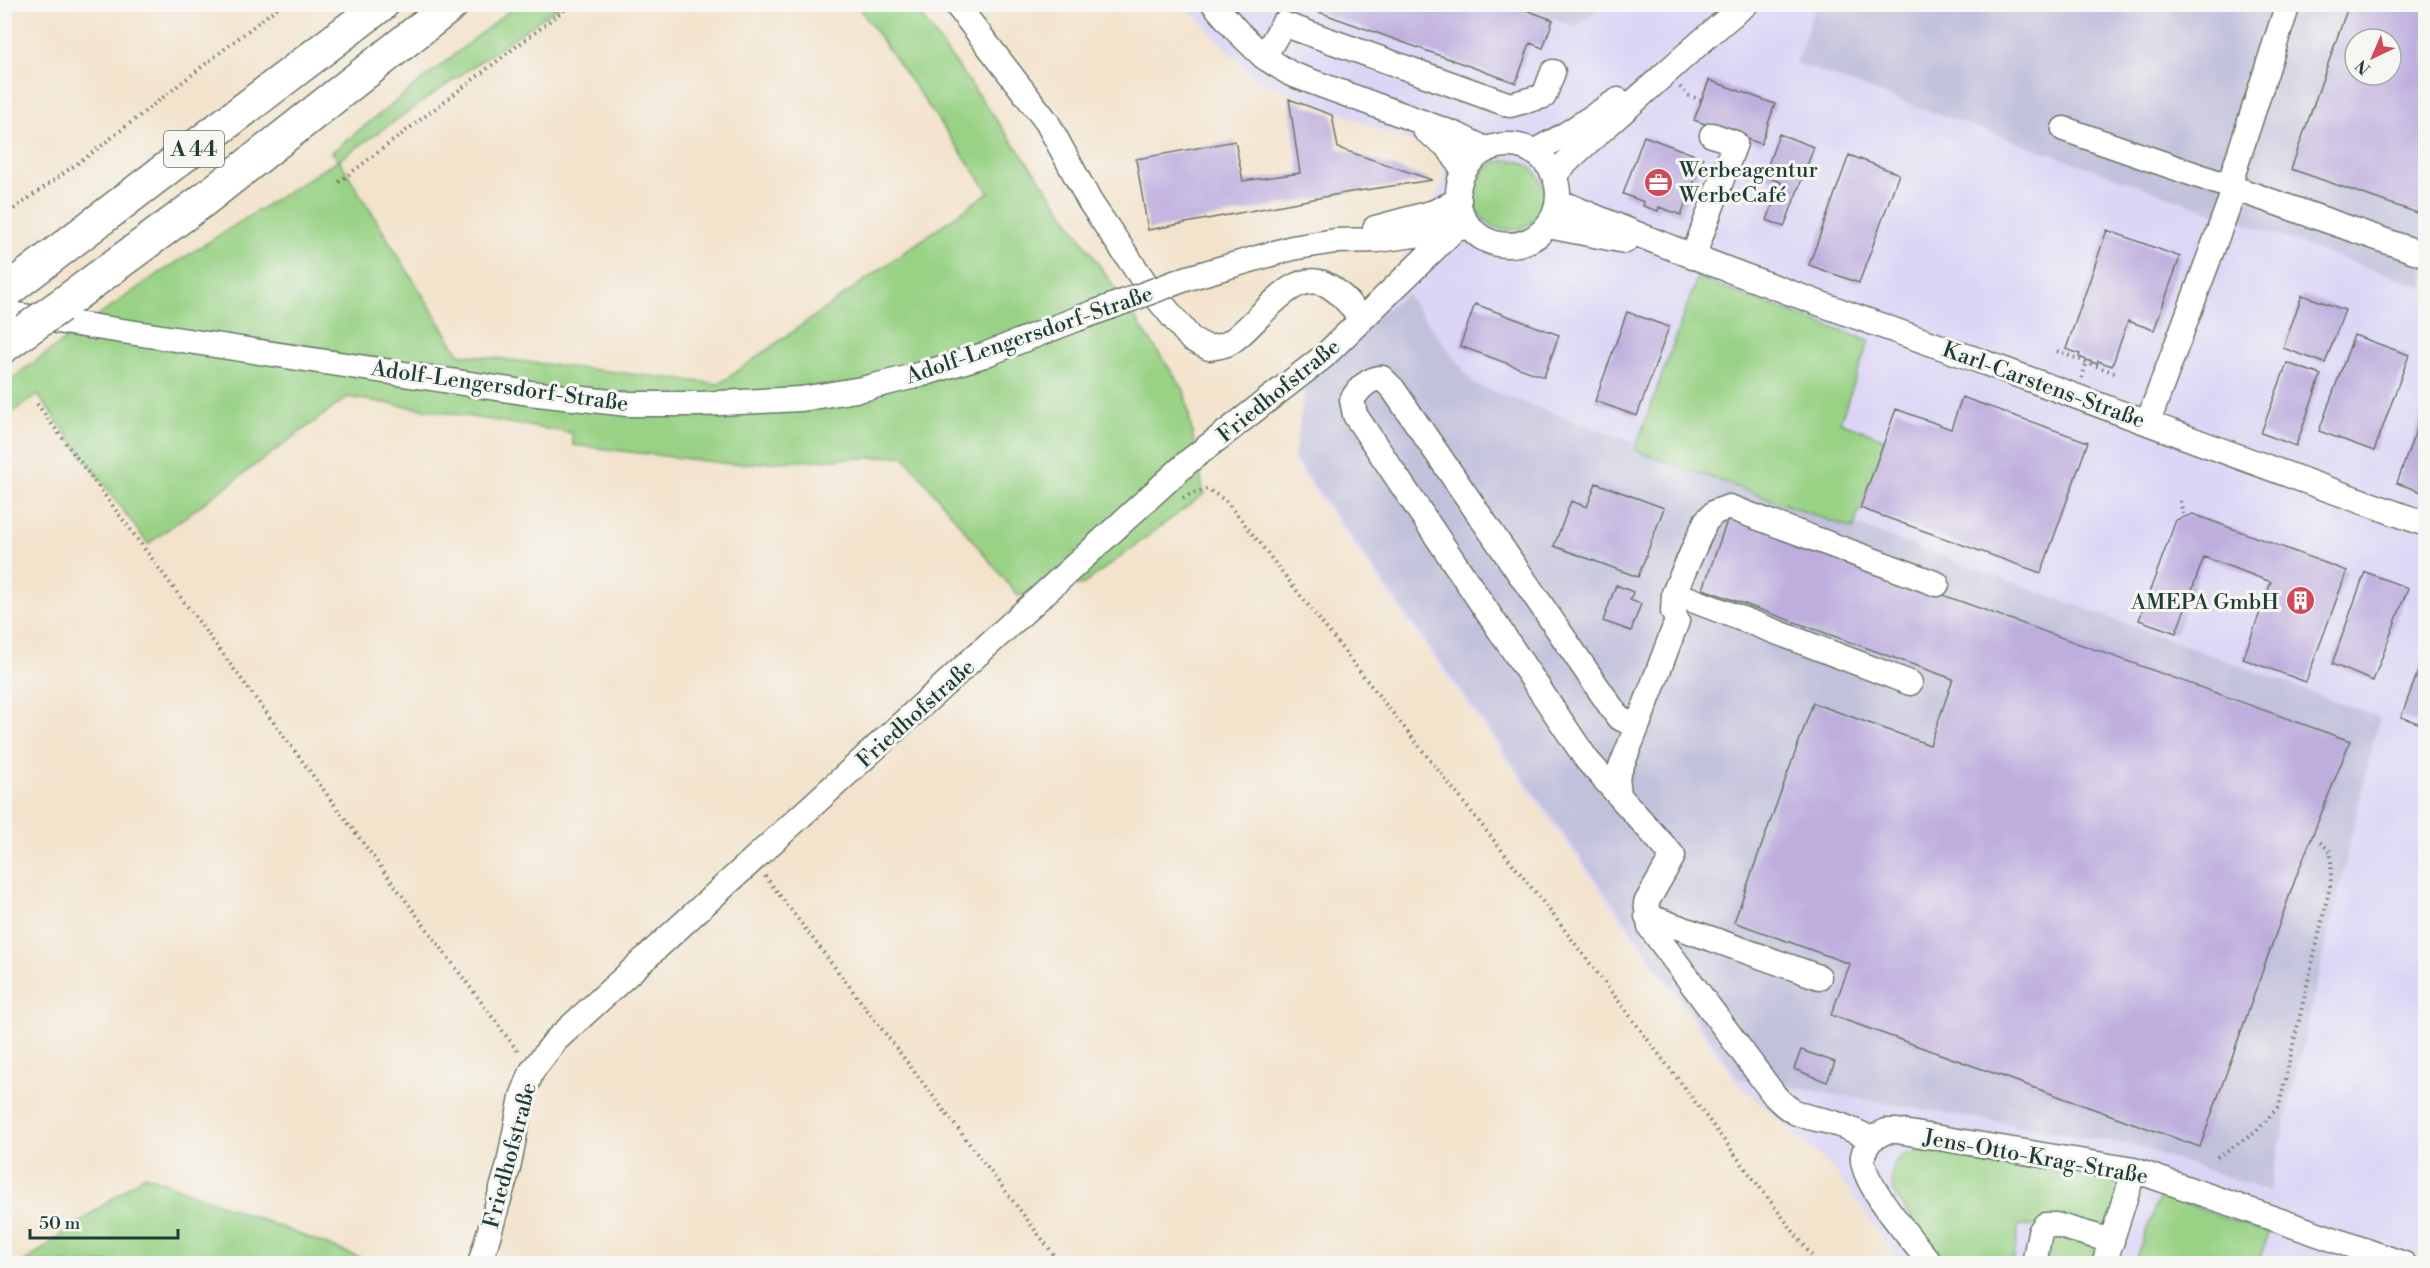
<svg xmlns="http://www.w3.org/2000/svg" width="2430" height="1268" viewBox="0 0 2430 1268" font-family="'Libre Bodoni',serif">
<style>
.built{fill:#dcd5f6;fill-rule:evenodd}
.industrial{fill:#c2c1dc;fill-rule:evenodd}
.green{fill:#99d285;stroke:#5c885c;stroke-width:1.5}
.building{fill:#beaede;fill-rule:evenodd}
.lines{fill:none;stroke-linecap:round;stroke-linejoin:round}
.minor-casing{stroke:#697769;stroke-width:27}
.highway-casing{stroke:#697769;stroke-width:36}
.path{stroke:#697769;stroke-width:4;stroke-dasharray:1.5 4.5;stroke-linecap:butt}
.minor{stroke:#fff;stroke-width:24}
.highway{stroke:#fff;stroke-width:33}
.minor-bridge-casing{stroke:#697769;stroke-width:27;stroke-linecap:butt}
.highway-bridge-casing{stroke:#697769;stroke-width:36;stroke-linecap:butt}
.minor-bridge{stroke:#fff;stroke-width:24}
.highway-bridge{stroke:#fff;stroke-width:33}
.labels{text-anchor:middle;stroke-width:6;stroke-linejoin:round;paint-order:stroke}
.shield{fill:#f6f6f2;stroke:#60746d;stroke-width:1.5}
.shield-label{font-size:21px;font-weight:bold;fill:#1f3d34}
.poi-label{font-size:22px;fill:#1f3d34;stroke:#f6f6f2;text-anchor:start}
.street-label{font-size:22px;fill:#1f3d34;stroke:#f6f6f2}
</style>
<rect width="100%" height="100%" fill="#f6f6f2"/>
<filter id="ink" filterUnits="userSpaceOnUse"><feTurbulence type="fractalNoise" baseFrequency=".0167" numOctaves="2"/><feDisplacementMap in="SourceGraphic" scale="12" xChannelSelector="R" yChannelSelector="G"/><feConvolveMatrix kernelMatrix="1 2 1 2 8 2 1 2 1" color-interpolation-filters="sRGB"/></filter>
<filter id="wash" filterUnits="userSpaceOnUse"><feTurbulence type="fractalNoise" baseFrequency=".008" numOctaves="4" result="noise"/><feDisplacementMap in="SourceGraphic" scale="24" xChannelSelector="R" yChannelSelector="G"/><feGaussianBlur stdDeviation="1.35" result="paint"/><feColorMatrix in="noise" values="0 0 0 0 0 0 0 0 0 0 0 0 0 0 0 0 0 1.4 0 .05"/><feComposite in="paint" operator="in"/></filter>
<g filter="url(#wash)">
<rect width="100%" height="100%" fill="#f3e3cc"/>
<path class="built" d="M 1185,5 L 2425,5 L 2425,1263 L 1901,1263 L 1833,1169 L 1737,1082 L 1292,459 L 1446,179 L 1439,153 L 1255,79 ZM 2355,39 L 2391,39 L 2391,75 L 2355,75 Z"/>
<path class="industrial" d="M 1518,5 L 1602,5 L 1576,27 Z
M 1816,5 L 2425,5 L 2425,288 L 1796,63 ZM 2355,39 L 2391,39 L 2391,75 L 2355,75 Z
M 1406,294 L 1474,384 L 2379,717 L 2269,1191 L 2136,1146 L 1738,1078 L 1294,457 L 1308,371 Z"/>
<path class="green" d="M 518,4 L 561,5 L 339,160 L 459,354 L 719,384 L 989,192 L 857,5 L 913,5 L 1057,203 L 1184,390 L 1204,494 L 1084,584 L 1018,596 L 904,456 L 731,464 L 573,445 L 572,433 L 348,397 L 148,544 L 38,395 L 5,417 L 4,384 L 147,281 L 338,160 L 332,152 Z
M1474 195a35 35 0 1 1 70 0a35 35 0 1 1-70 0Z
M 1697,278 L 1869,341 L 1840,422 L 1885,439 L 1853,529 L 1635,450 Z
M 1923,1150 L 1944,1153 L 2122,1184 L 2106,1229 L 2019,1225 L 2013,1263 L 1947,1264 L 1897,1198 C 1884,1174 1894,1152 1923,1150 Z
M 145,1175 L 374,1263 L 23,1263 Z
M 2160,1195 L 2269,1233 L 2258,1263 L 2134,1263 Z
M 2055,1236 L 2098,1244 L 2096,1263 L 2045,1264 L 2050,1243 Z"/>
<g id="blocks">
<path class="building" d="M 1306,4 L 1510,4 L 1553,20 L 1543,48 L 1530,43 L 1516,83 L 1305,7 Z
M 2349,4 L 2426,6 L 2426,216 L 2291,169 ZM 2355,39 L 2391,39 L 2391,75 L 2355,75 Z
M 1709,80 L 1775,104 L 1761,144 L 1694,120 Z
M 1289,99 L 1332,115 L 1338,148 L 1432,180 L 1345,193 L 1148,230 L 1136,159 L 1235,141 L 1243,181 L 1300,173 Z
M 1779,134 L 1814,147 L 1784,227 L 1767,220 L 1781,182 L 1764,176 Z
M 1644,136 L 1703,158 L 1681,215 L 1659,207 L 1658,211 L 1643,206 L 1644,202 L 1623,194 Z
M 1849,155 L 1899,174 L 1859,283 L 1809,265 Z
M 2107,230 L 2180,257 L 2154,330 L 2128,321 L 2112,366 L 2098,361 L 2097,364 L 2079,357 L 2080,354 L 2066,349 Z
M 2302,295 L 2345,310 L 2325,363 L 2283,348 Z
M 1475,304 L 1559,335 L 1544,377 L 1460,346 Z
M 1627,312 L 1669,327 L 1637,416 L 1595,401 Z
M 2354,335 L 2409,355 L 2374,451 L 2319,431 Z
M 2287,363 L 2321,375 L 2296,446 L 2261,433 Z
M 1962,397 L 2088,442 L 2041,573 L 1860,508 L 1896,409 L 1951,429 Z
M 2425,405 L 2426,489 L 2424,493 L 2397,483 Z
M 1596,483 L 1664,508 L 1638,577 L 1554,546 L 1571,501 L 1587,507 Z
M 2193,514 L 2347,571 L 2306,682 L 2243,659 L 2271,582 L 2204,557 L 2176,633 L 2139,620 L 2176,520 Z
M 1728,518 L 2350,741 L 2296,877 L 2200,1147 L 1831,1015 L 1850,964 L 1734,922 L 1813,703 L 1930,745 L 1953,679 L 1703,589 Z
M 2365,572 L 2408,588 L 2373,681 L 2332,664 Z
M 1616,585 L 1633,592 L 1630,600 L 1641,604 L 1631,631 L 1603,621 Z
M 2426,650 L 2426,726 L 2401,717 Z
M 1801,1050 L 1835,1062 L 1827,1082 L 1794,1069 Z"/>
</g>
</g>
<g filter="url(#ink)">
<use href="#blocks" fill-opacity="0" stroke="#697769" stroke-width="1.5"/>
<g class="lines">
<defs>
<path id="minor" d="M 956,4 L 1047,122 L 1090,202 L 1148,287 L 1191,339 L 1209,348 C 1215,347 1222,346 1227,344 C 1255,330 1288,268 1325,284 C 1340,291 1351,306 1361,318
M 1214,4 L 1237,31 L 1264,57 L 1291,74 L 1457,135 L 1487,150
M 1264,57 L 1283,24 L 1510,105 L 1544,96 L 1553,72
M 2064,129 L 2426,255
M 1425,130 L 1448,147 L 1464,171
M1458 195a50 50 0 1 1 100 0a50 50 0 1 1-100 0Z
M 1533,152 L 1563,136 L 1618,100
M 1554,175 C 1572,155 1591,140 1611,122 C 1656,83 1699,41 1746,4
M 2229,186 L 2288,4
M 1558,201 C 1696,261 1838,310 1980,361 C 2128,415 2276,472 2426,524
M 1548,226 L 1625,241
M 1375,228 L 1434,212 L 1459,200
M 1693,257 L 1735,143 L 1712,135
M 1188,278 L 1292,248 L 1335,241 L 1378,240 L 1458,229
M 4,313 L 529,393 L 628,404 L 700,404 L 801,399 L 862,389 L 919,375 L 984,355 L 1077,319
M 2148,422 L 2235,188
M 1674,593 L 1706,521 L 1715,512 L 1729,507 L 1937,584
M 1637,727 L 1677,621 L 1673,611 L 1674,593 L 1910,683
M 1619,795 L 1617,777 L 1637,727 L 1618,717 L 1393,389 L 1382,378 C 1369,378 1358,389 1352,400 L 1355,415 L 1587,760 L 1673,856 L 1646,903 L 1650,927 L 1775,1096 C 1798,1121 1811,1115 1840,1125 C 1851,1129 1861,1134 1872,1139 C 1868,1144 1864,1150 1863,1156 C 1859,1181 1914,1242 1931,1264
M 1647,916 L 1819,977
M 1872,1139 L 1886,1131 L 1897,1131 L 2134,1170 L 2404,1264
M 480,1264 L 508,1168 L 522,1097 L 532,1071 L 556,1040 L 1189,461 L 1323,357 L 1454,230
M 2034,1264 L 2040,1232 L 2045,1225 L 2056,1225 L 2112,1241
M 2104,1264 L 2134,1170"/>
<path id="highway" d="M 4,293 L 382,4
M 60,306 L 201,202 L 452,4
M 4,346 L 26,330"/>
</defs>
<use href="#minor" class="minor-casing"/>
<use href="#highway" class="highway-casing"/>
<path class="path" d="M 852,4 L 856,10
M 1680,87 L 1687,95 L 1701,100
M 339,182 L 572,4
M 4,216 L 92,153 L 282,4
M 2057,351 L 2115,373
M 2082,378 L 2087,362
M 37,404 L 519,1053
M 1183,498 L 1190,494 L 1207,489 L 1225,500 L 1243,522 L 1376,692 L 1554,916 L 1818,1264
M 2180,501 L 2184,517
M 765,876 L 1061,1264
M 2217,1157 L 2256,1132 L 2279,1106 L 2331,882 L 2331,852 L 2320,842"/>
<use href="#minor" class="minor"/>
<use href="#highway" class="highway"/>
<defs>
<path id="minor-bridge" d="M 1077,319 L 1188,278"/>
<path id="highway-bridge" d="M 26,330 L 60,306"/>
</defs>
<use href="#minor-bridge" class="minor-bridge-casing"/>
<use href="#highway-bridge" class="highway-bridge-casing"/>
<use href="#minor-bridge" class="minor-bridge"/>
<use href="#highway-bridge" class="highway-bridge"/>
</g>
</g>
<defs>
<symbol id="office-disc" viewBox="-11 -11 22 22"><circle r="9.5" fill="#d1495b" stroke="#f6f6f2"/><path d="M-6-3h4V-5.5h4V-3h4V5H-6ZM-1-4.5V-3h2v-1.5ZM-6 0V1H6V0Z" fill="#fff"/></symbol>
<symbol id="building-disc" viewBox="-11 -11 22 22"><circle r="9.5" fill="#d1495b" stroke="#f6f6f2"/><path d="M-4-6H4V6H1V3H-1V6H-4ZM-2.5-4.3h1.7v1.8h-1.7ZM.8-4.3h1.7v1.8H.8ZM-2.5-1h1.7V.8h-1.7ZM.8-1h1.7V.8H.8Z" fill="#fff"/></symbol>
</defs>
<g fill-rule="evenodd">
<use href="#office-disc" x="1642" y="166" width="33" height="33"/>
<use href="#building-disc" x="2284" y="584" width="33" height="33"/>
</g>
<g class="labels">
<rect class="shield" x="164" y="131" width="60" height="36" rx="4.5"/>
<g class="shield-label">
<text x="194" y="156">A 44</text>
</g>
<g class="poi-label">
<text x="1679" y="177">Werbeagentur<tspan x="1679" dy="25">WerbeCafé</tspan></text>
<text x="2279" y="609" text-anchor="end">AMEPA GmbH</text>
</g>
<g class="street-label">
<text transform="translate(1029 334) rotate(-19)" y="8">Adolf-Lengersdorf-Straße</text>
<text transform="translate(2044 384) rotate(20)" y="8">Karl-Carstens-Straße</text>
<text transform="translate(500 385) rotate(8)" y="8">Adolf-Lengersdorf-Straße</text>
<text transform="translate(1278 390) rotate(-39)" y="8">Friedhofstraße</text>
<text transform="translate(915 713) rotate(-42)" y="8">Friedhofstraße</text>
<text transform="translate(509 1155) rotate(-75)" y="8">Friedhofstraße</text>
<text transform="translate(2036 1156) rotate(10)" y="8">Jens-Otto-Krag-Straße</text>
</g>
</g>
<rect width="2430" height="1268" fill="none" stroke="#f6f6f2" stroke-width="24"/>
<g transform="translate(2373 57) rotate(224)"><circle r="28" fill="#f6f6f2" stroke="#a0aca6" stroke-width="1.5"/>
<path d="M0-4.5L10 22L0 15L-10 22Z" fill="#d1495b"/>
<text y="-9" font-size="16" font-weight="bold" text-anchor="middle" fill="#1f3d34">N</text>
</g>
<path d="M30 1229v9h148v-9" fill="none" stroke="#1f3d34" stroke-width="3"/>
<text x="39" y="1229" font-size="18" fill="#1f3d34" stroke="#f6f6f2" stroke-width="4.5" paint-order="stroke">50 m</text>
</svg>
